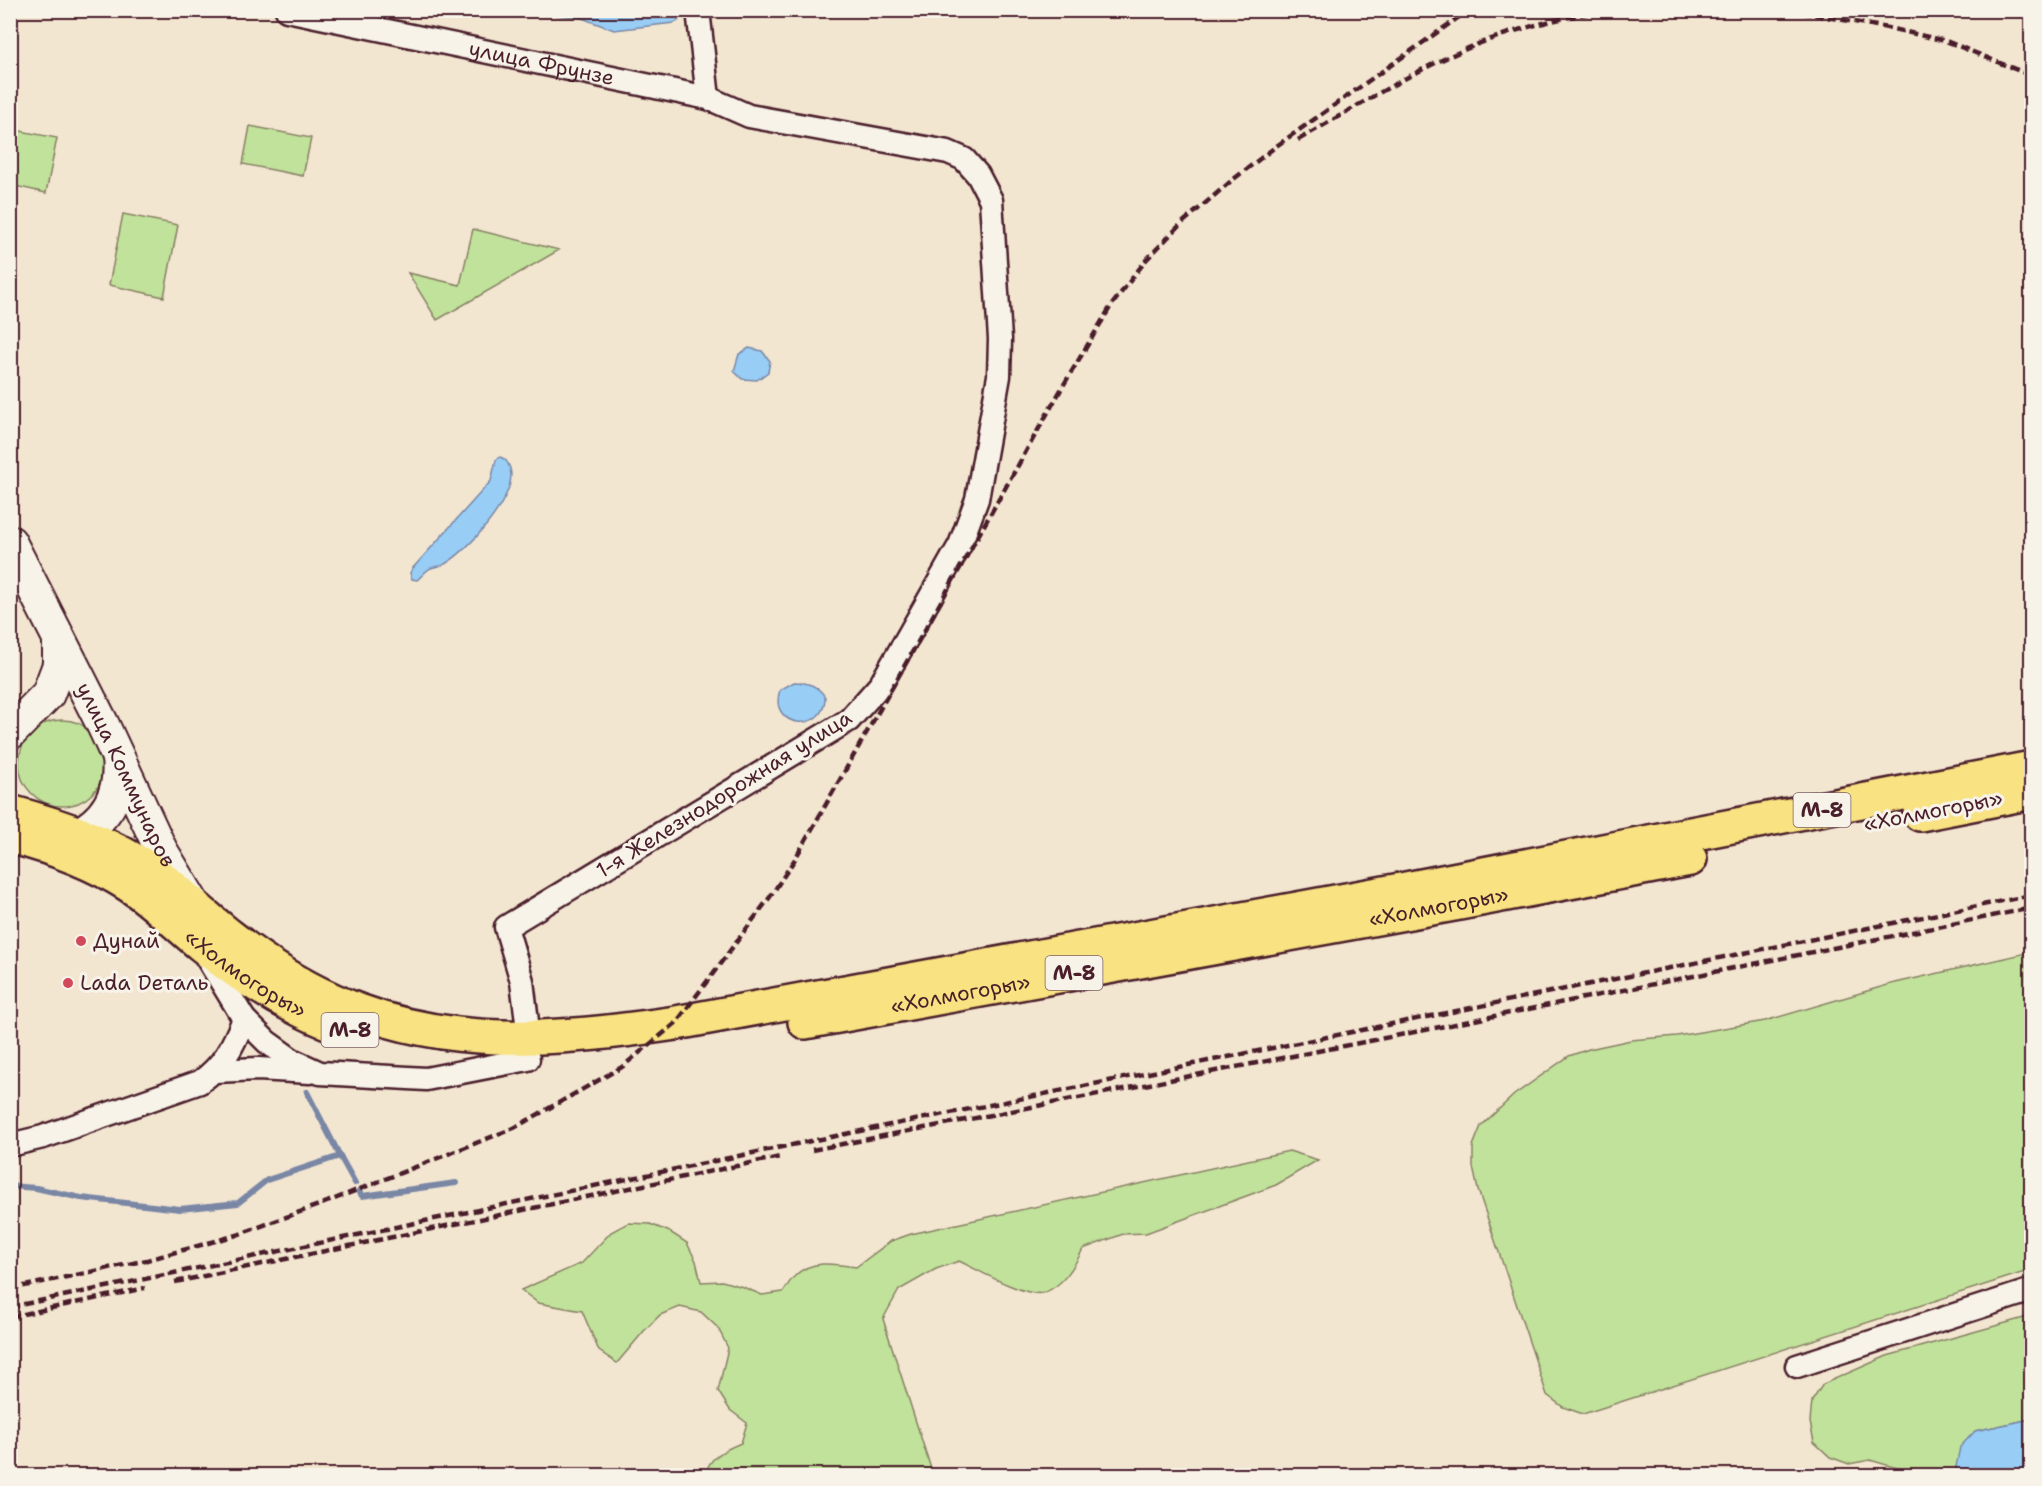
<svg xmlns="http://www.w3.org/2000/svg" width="2042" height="1486" viewBox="0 0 2042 1486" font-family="'Shantell Sans',sans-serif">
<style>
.green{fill:#c1e29b;stroke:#868063;stroke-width:1.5}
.water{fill:#98cdf6;stroke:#7987a5;stroke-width:1.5}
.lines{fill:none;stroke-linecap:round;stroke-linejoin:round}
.stream{stroke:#7987a5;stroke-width:6}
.street-casing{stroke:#4a1f2b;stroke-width:27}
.secondary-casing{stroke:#4a1f2b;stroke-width:36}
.highway-casing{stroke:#4a1f2b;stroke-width:38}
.street{stroke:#f7f3e8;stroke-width:22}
.secondary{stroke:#f7f3e8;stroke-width:32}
.highway{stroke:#f8e281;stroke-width:33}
.rail{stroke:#4a1f2b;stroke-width:4.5;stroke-dasharray:9 4.5;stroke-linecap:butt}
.poi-dot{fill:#d1495b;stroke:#f7f3e8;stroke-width:2}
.labels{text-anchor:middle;stroke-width:6;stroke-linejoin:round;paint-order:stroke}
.shield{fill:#f7f3e8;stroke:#7e5f64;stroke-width:1.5}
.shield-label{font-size:20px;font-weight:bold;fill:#4a1f2b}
.street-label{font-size:21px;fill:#4a1f2b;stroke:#f7f3e8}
.poi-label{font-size:21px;fill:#4a1f2b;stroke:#f7f3e8;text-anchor:start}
</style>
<rect width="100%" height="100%" fill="#f3e6d1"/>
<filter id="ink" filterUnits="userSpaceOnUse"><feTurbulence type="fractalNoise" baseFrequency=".0167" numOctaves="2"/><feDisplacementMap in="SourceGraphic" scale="12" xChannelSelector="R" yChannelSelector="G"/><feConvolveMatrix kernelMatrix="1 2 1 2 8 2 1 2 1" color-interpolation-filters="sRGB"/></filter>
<g filter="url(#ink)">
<path class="green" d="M 250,126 L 311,138 L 303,176 L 243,164 Z
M 10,129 L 57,138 L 46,193 L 11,185 Z
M 123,214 L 178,225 L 164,297 L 109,285 Z
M 473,229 L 559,250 L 437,320 L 408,273 L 460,285 Z
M19 763a43 43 0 1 1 86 0a43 43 0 1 1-86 0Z
M 2031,952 L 2031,1270 L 1583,1414 L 1563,1407 L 1547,1395 L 1478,1190 L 1473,1167 L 1473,1146 L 1481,1126 L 1514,1095 L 1569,1056 L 1589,1049 L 1631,1040 L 1677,1036 L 1765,1021 L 1891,984 Z
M 1289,1151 L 1318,1160 L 1276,1185 L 1146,1233 L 1123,1234 L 1083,1249 C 1075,1265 1062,1288 1042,1293 C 1025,1297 976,1269 959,1261 L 936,1269 L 899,1290 L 883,1319 L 933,1475 L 706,1475 C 707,1458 726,1449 741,1443 L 747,1423 L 730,1410 L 718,1391 L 728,1348 L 718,1328 L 701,1312 L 680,1307 L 660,1315 L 644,1331 L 617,1363 L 599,1351 L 582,1311 L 538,1303 L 521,1290 L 582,1263 L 611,1232 L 628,1223 L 650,1224 L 670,1232 L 687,1243 L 696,1261 L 701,1282 L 722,1281 L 743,1287 L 762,1295 L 783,1292 C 787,1287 790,1280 795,1276 C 811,1259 836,1264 856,1267 L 891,1241 L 911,1234 Z
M 2031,1316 L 2031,1419 L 1975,1431 L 1956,1467 L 1957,1475 L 1912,1475 L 1911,1472 L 1870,1460 L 1849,1464 L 1830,1457 L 1814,1442 L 1810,1422 L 1812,1401 L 1823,1384 L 1887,1356 Z"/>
<path class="water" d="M 541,11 L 684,11 L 678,21 L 674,23 L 614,30 L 579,17 L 555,15 Z
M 749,348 L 762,351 L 770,361 L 768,372 L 757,380 L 742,379 L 734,371 L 739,354 Z
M 500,457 C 507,459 511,467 511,475 C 511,502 468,551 445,564 C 441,567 436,566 431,568 C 426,570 422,576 417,580 L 412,579 L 410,573 L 412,569 L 491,481 L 496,460 Z
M 794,682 C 807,682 818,685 825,697 C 825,735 767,728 780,690 Z
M 2031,1419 L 2031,1475 L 1957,1475 L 1956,1467 L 1960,1447 L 1975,1431 Z"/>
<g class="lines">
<path class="stream" d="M 307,1092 L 340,1156
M 10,1186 L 36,1188 L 81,1198 L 180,1209 L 238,1203 L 267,1180 L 340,1156 L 355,1183
M 359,1191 L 362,1196 L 456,1183"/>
<defs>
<g id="street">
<path id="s1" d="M 287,10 L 708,98 L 749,116 L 948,152 L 964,159 L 978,175 L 991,200 L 1000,339 L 999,376 L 977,499 L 960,545 L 881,684 L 849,720 L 506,927 L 522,981 L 529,1038"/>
<path d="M 698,10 L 708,98"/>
<path d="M 204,953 L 244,1019 L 267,1042 L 292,1060 L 320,1073 L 426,1079 L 528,1059"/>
<path d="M 215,1071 L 258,1069 L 310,1072"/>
<path d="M 10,1145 L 43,1137 L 200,1082 C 224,1065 233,1046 244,1019"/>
<path d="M 1797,1366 L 2032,1290"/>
</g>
<g id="secondary">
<path id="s2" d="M 10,542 L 103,725 L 161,850 L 191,900"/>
<path d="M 10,733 L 48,694 L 59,665 L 59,641"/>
<path d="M 57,843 C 98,830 123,802 118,758"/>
</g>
<g id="highway">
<path d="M 10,812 C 61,826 112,843 156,874 C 172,885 186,899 201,912 C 219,928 238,943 258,957 C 392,1052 521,1046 676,1023 L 1406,889 L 2032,768"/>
<path d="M 1920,814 L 2032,792"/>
<path id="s3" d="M 10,836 C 52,847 92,861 129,885 C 156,903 178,926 203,946 C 243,978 285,1005 332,1024"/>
<path id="s4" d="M 805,1022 L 1465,902 L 1690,859"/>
</g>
</defs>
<use href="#street" class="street-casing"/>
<use href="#secondary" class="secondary-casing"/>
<use href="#highway" class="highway-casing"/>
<use href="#street" class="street"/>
<use href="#secondary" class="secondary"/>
<use href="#highway" class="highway"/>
<path class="rail" d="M 1788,10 L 1893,29 L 1946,41 L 2032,76
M 1298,140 C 1365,102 1432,58 1506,34 C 1539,23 1574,15 1609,10
M 812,1150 L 1400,1035 L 2032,908
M 175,1282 L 780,1157
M 10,1289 L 147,1260 L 237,1235 L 327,1202 L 514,1128 L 622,1067 L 676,1023 L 770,897 L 795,859 L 1063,386 L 1111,306 L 1146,260 L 1181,224 L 1230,182 L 1275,147 L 1469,10
M 10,1307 L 806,1142 L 2032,895
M 10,1317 L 145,1288"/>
</g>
</g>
<g class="poi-dot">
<circle cx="81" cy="941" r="6"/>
<circle cx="68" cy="983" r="6"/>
</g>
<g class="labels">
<g class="shield">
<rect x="1793.5" y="793" width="57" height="34" rx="4.5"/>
<rect x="1045.5" y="956" width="57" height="34" rx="4.5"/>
<rect x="321.5" y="1013" width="57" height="34" rx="4.5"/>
</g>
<g class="shield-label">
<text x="1822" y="817">М-8</text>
<text x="1074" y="980">М-8</text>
<text x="350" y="1037">М-8</text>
</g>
<g class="street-label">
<text dy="7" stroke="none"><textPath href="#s1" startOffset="260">улица Фрунзе</textPath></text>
<text dy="7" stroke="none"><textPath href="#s2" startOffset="260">улица Коммунаров</textPath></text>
<text transform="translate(724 794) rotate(-32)" y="7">1-я Железнодорожная улица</text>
<text transform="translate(1933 811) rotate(-11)" y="7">«Холмогоры»</text>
<text dy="7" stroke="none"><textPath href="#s4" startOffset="644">«Холмогоры»</textPath></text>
<text dy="7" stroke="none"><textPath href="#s3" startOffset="276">«Холмогоры»</textPath></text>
<text dy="7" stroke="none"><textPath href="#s4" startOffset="158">«Холмогоры»</textPath></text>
</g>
<g class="poi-label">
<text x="93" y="948">Дунай</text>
<text x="80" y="990">Lada Dеталь</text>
</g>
</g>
<rect width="2042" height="1486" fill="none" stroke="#f7f3e8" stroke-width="36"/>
<rect x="18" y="18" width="2006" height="1450" fill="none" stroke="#4a1f2b" stroke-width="2" filter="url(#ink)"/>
</svg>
